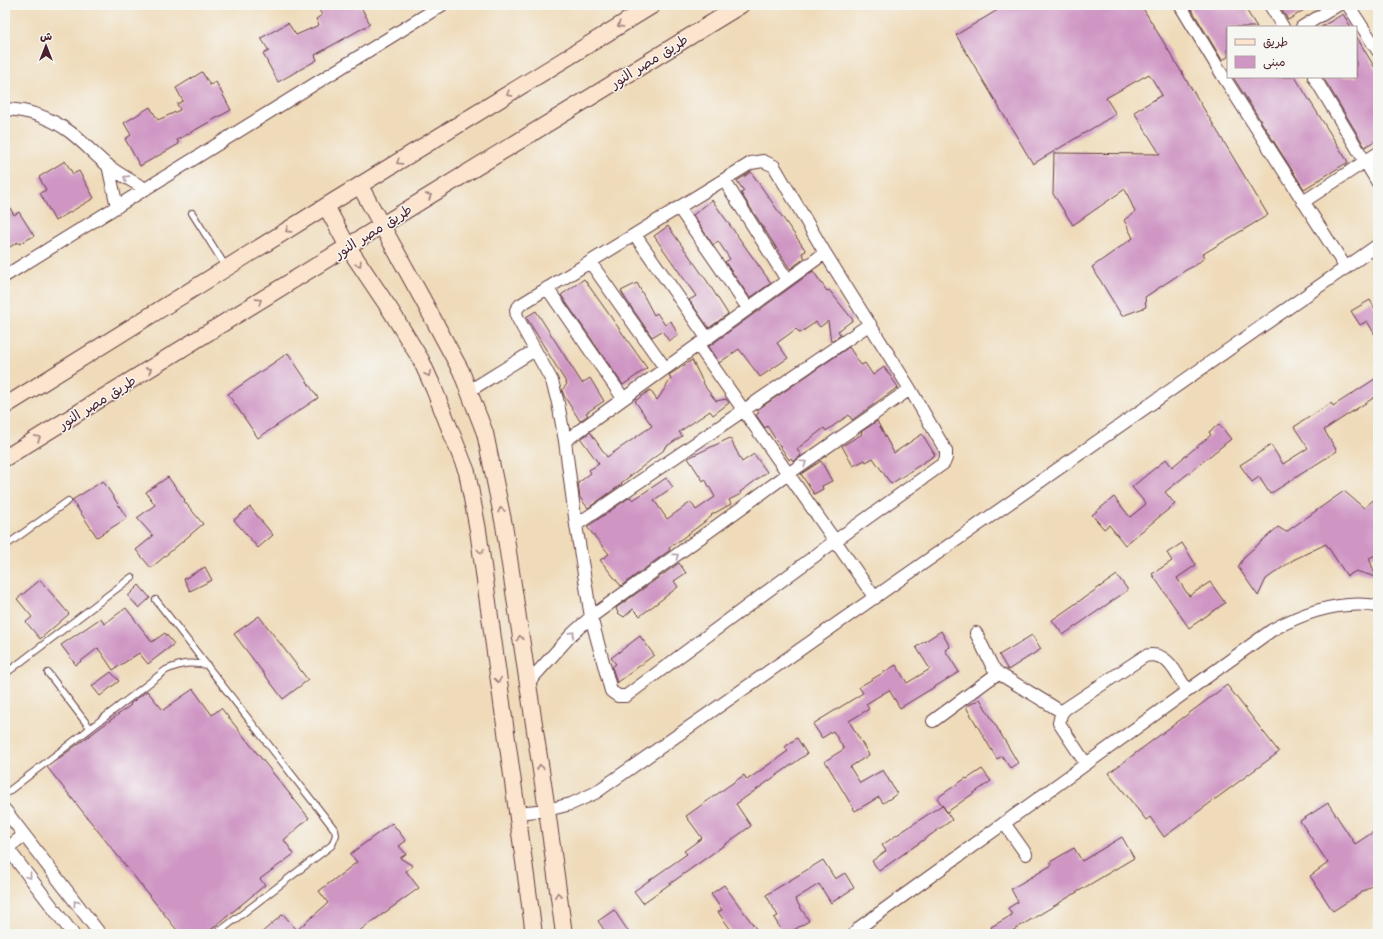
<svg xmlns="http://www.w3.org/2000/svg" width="1383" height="939" viewBox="0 0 1383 939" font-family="'Shantell Sans','Playpen Sans Arabic',sans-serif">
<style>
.building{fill:#cf96c4}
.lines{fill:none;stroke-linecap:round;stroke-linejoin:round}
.lane-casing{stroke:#633b40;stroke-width:8}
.street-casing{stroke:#633b40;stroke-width:14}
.secondary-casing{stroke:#633b40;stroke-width:18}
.lane{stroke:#fff;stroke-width:6}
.street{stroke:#fff;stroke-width:12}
.secondary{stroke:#fbe5cf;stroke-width:16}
.oneway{stroke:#a2827d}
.oneway2{stroke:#ae9aa0}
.labels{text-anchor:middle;stroke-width:3;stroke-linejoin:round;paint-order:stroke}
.street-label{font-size:14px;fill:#4a1f2b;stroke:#f6f6f2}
</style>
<rect width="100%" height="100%" fill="#f6f6f2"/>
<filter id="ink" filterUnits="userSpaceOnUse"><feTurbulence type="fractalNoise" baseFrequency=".025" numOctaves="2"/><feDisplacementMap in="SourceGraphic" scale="8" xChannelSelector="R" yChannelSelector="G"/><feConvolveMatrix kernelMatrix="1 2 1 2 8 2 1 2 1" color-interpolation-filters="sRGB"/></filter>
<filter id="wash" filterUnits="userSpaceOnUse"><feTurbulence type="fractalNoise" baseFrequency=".012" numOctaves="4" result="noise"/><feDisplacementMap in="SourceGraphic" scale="16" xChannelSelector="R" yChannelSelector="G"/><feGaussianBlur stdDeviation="0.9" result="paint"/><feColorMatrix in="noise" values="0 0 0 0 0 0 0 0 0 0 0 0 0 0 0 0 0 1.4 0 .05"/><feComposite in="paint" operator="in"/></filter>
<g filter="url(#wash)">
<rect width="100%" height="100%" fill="#efdbba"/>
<g id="blocks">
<path class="building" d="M 316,5 L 360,5 L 370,24 L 315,55 L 317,60 L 278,82 L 263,54 L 269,51 L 261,38 L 288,23 L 296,35 L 319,25 L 316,19 L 322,15 Z
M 1006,5 L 1141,5 L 1268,215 L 1203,254 L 1205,257 L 1196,265 L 1186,270 L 1145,297 L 1146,307 L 1122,316 L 1092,267 L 1133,238 L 1124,220 L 1135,212 L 1125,189 L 1073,225 L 1053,194 L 1054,153 L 1160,154 L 1134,112 L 1162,95 L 1149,74 L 1106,98 L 1116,114 L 1033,164 L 956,35 Z
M 1189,5 L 1243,5 L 1257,27 L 1228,27 L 1228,57 L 1222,60 Z
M 1279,5 L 1312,5 L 1288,20 Z
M 1343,14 L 1351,27 L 1321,27 Z
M 1356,36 L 1378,73 L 1378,139 L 1365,147 L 1323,77 L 1356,77 Z
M 202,72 L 210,85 L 216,82 L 231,110 L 177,140 L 179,144 L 140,166 L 125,139 L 131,135 L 124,123 L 150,107 L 158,120 L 180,110 L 177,104 L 183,101 L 176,88 Z
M 1233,77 L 1295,77 L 1348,162 L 1304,189 Z
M 65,161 L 73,174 L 79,171 L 94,198 L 55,221 L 40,193 L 46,190 L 39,177 Z
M 751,172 L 806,251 L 802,253 L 805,258 L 790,269 L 741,193 L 744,191 L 737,181 Z
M 5,199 L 14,215 L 19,212 L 34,236 L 19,244 L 18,242 L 5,250 Z
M 712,200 L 771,283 L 750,298 L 725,262 L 730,259 L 718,241 L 713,245 L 693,215 Z
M 668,226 L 707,281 L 728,314 L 709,328 L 689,300 L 696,296 L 654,236 Z
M 813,271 L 827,291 L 829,290 L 853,320 L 838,331 L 841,335 L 831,342 L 828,321 L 820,327 L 816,322 L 800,333 L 796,329 L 777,343 L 788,358 L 760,377 L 739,349 L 719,363 L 708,347 Z
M 584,279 L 647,368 L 623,385 L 561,295 Z
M 637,283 L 654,315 L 657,313 L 665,325 L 671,321 L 678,335 L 669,341 L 662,331 L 652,337 L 627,301 L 621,291 Z
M 1370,300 L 1378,314 L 1378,340 L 1367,321 L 1360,325 L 1351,311 Z
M 536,311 L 582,383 L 590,378 L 604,401 L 586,413 L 588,415 L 580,421 L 564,396 L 562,390 L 567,384 L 526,317 Z
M 849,347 L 861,365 L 865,363 L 873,375 L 884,367 L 898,387 L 852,420 L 849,415 L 826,431 L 824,428 L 797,449 L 801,456 L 793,461 L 791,458 L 789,460 L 767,426 L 765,428 L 756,415 L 759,413 L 757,410 Z
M 288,353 L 318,398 L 258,438 L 228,394 Z
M 692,360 L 706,388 L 716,401 L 726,399 L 729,403 L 713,415 L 710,411 L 679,432 L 682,436 L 664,448 L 664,450 L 621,483 L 622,484 L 588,508 L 580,498 L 578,483 L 591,473 L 589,470 L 599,464 L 581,439 L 590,432 L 607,457 L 652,426 L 635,401 L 650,390 L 657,400 L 671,379 L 669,375 Z
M 1378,377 L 1378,395 L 1324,430 L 1337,451 L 1270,494 L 1259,477 L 1252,482 L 1240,465 L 1271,445 L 1283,464 L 1308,448 L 1294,427 L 1331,403 L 1333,406 Z
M 877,421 L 894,453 L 922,434 L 935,455 L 891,484 L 873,458 L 866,462 L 865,460 L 853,466 L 842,446 L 862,434 L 861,432 Z
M 1219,424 L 1231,439 L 1165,492 L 1175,504 L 1125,545 L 1109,525 L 1104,529 L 1092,515 L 1114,497 L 1130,517 L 1146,504 L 1132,487 L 1166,459 L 1172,467 L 1211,435 L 1209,432 Z
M 730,438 L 742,462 L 754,454 L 767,472 L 740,492 L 741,494 L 729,500 L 731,504 L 711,515 L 712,516 L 703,523 L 669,548 L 670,550 L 621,586 L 600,560 L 609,554 L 587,527 L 630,497 L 633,500 L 666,478 L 673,487 L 654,500 L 667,519 L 691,502 L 696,510 L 715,497 L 705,479 L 703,481 L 688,458 Z
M 821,461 L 832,481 L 822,486 L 823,489 L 814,494 L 801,474 Z
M 168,477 L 185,500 L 184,501 L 203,524 L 151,568 L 136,550 L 153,536 L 137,518 L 155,505 L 146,492 Z
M 103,481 L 127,518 L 97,537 L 72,500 Z
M 1344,491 L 1364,508 L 1378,496 L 1378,554 L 1369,558 L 1376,577 L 1356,571 L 1347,576 L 1326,544 L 1293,560 L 1266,579 L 1258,596 L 1238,567 L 1245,556 L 1278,527 L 1286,532 Z
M 250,507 L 273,535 L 258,548 L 234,520 Z
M 1182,543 L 1196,565 L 1177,578 L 1189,596 L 1210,582 L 1225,603 L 1189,628 L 1152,574 L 1172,561 L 1167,553 Z
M 679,563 L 686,573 L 674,581 L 678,587 L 640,616 L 633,609 L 624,617 L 618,613 L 616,608 Z
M 205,567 L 212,580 L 190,591 L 184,579 Z
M 1117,575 L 1128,590 L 1063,635 L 1052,620 Z
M 40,580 L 69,614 L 40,639 L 26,622 L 32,617 L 17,599 Z
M 139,585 L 150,598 L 139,608 L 128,596 Z
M 126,608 L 152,642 L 165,633 L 174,644 L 148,664 L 139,653 L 113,670 L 98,648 L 76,665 L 61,645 L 101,618 L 104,624 Z
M 259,616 L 308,680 L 283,699 L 234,634 Z
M 941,631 L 950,647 L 945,650 L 959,672 L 900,708 L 889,690 L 866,704 L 869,709 L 849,721 L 869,755 L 850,767 L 860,783 L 883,770 L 897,794 L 883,803 L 879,797 L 855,811 L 825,761 L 844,749 L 833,731 L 822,738 L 813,724 L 863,693 L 859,687 L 896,665 L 907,683 L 930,669 L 916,647 Z
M 1032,635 L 1041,649 L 1008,670 L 999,655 Z
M 640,636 L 654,655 L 617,683 L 612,667 L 616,664 L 611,658 Z
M 111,672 L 119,681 L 100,696 L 92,686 Z
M 1227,685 L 1279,752 L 1164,837 L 1150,817 L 1146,820 L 1109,773 Z
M 193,689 L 212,715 L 221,708 L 309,818 L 284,840 L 294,854 L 260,879 L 265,885 L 206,934 L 180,934 L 47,767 L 131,705 L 130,704 L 147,691 L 163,710 Z
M 980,699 L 1018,763 L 1010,768 L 1002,756 L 997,759 L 966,707 Z
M 797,738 L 807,754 L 736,804 L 751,826 L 643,903 L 634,891 L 687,854 L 684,851 L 702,838 L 686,816 L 744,775 L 747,780 L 788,751 L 785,747 Z
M 982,769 L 991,781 L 947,812 L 937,798 L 966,778 L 967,779 Z
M 1328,803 L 1355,844 L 1378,829 L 1378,882 L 1333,911 L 1310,876 L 1328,863 L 1300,821 Z
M 942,805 L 952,820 L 879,871 L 872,861 L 886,851 L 882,845 Z
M 392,823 L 406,841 L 399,846 L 406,854 L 400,858 L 413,866 L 406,871 L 419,888 L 355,934 L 260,934 L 283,914 L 297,930 L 328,903 L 319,891 L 357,862 L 350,854 Z
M 1122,837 L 1134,858 L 1007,934 L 995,934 L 991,927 L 1012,915 L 1008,908 L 1018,902 L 1011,889 L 1052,865 L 1050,862 L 1074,848 L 1082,861 Z
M 823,860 L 835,879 L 845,873 L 854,888 L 831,903 L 819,884 L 795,899 L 809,921 L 787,934 L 784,934 L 774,918 L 778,916 L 766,895 Z
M 724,885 L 760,934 L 734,934 L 718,912 L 722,910 L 711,894 Z
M 614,910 L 630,934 L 607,934 L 598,921 Z"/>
</g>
</g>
<g filter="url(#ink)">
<use href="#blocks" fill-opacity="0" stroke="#633b40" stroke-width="1"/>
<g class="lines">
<defs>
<path id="lane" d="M 192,213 L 226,267
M 5,546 L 68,501
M 156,600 L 335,830 L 336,835 L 332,845 L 216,934
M 48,673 L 90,728
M 5,674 L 132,577
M 5,794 L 166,670 C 182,663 190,662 207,665"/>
<path id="street" d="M 1180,5 L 1223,76 L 1346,268
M 1270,5 L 1283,27
M 1348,5 L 1378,51
M 1302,27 L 1338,5
M 1314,77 L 1378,183
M 5,109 C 29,110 51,118 70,132 C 83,142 94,154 107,165 C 119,174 133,182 146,189
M 763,161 L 774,166 L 825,253 L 910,389 L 946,451 L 946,458 L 944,463 L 835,541 L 626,696 L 618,696 L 611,691 L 591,617 L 576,525 L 565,441 L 558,403 L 552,381 L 517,317 L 516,310 L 520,305 L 751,163 Z
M 108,165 L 117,207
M 724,180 L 787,280
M 1303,202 L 1378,153
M 679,208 L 748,308
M 635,235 L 707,338
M 590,262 L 665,368
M 5,276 L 442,5
M 547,288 L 623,398
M 698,345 L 875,598
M 469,391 L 535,350
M 565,441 L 825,253
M 576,525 L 870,324
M 976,633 L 992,666 L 998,673 L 1062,712
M 527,684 L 572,634 L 591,617 L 788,474 L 910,389
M 933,721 L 998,673
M 1086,764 L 1059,723 L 1061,714 L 1065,709 L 1145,656 C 1168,650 1177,675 1187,691
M 5,810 L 100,934
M 517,813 L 547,810 L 571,804 L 595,793 L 1378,245
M 1004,823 L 1026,854
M 5,845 L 73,934
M 5,850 L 24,835
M 854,934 L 860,927 L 1272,630 C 1304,612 1341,600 1378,606"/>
<path id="secondary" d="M 360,186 L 423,300 L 461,371 L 485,433 L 504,525 L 547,810 L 564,934
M 326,206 L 348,247 L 391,311 L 421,360 L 434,389 L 467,472 L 478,530 L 534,934
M 5,406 L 326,206 L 653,5
M 5,458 L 426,198 L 741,5"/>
</defs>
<use href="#lane" class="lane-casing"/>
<use href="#street" class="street-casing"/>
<use href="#secondary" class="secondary-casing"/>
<use href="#lane" class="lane"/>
<use href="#street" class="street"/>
<use href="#secondary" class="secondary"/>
</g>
<defs><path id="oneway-chevron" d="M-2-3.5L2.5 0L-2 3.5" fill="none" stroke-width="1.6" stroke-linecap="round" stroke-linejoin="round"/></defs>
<g class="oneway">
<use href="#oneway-chevron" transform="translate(620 25) rotate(148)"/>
<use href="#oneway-chevron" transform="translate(509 94) rotate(148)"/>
<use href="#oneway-chevron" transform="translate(399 162) rotate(148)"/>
<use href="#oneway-chevron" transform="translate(429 196) rotate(-32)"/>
<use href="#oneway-chevron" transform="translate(288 230) rotate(147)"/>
<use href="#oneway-chevron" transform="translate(359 264) rotate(56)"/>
<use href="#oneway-chevron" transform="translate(259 301) rotate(-32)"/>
<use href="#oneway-chevron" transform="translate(149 370) rotate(-32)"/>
<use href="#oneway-chevron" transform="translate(428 374) rotate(64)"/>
<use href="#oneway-chevron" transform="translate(38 438) rotate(-32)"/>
<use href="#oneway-chevron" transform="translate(501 510) rotate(-102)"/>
<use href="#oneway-chevron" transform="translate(481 551) rotate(83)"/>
<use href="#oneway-chevron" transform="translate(520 638) rotate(-99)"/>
<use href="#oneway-chevron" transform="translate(498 680) rotate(82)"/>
<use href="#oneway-chevron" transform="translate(540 767) rotate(-99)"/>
<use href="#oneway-chevron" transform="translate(558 895) rotate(-98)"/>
</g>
<g class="oneway2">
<use href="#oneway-chevron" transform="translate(126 178) rotate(-148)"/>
<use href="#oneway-chevron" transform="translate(804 463) rotate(-35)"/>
<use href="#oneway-chevron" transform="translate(676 556) rotate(-36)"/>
<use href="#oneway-chevron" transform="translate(572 634) rotate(-45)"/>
<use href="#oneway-chevron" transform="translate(29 876) rotate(52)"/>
<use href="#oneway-chevron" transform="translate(76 903) rotate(-127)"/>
</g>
</g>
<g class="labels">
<g class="street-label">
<text transform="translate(649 61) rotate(-32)" y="5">طريق مصر النور</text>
<text transform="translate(373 231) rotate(-32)" y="5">طريق مصر النور</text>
<text transform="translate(97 402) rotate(-32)" y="5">طريق مصر النور</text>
</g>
</g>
<rect width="1383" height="939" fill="none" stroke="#f6f6f2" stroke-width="20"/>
<rect x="1227" y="26" width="130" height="52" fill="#f6f6f2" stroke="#b1a0a2"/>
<rect x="1235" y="39" width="20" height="6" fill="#fbe5cf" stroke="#b1a0a2"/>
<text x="1263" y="46" font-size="12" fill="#4a1f2b">طريق</text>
<rect x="1235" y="56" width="20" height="12" fill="#cf96c4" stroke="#b1a0a2"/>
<text x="1263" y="66" font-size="12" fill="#4a1f2b">مبنى</text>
<g transform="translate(46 46)" stroke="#f6f6f2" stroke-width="3" paint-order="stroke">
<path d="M0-3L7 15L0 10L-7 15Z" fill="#4a1f2b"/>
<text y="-6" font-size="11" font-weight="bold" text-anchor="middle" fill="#4a1f2b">ش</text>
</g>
</svg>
